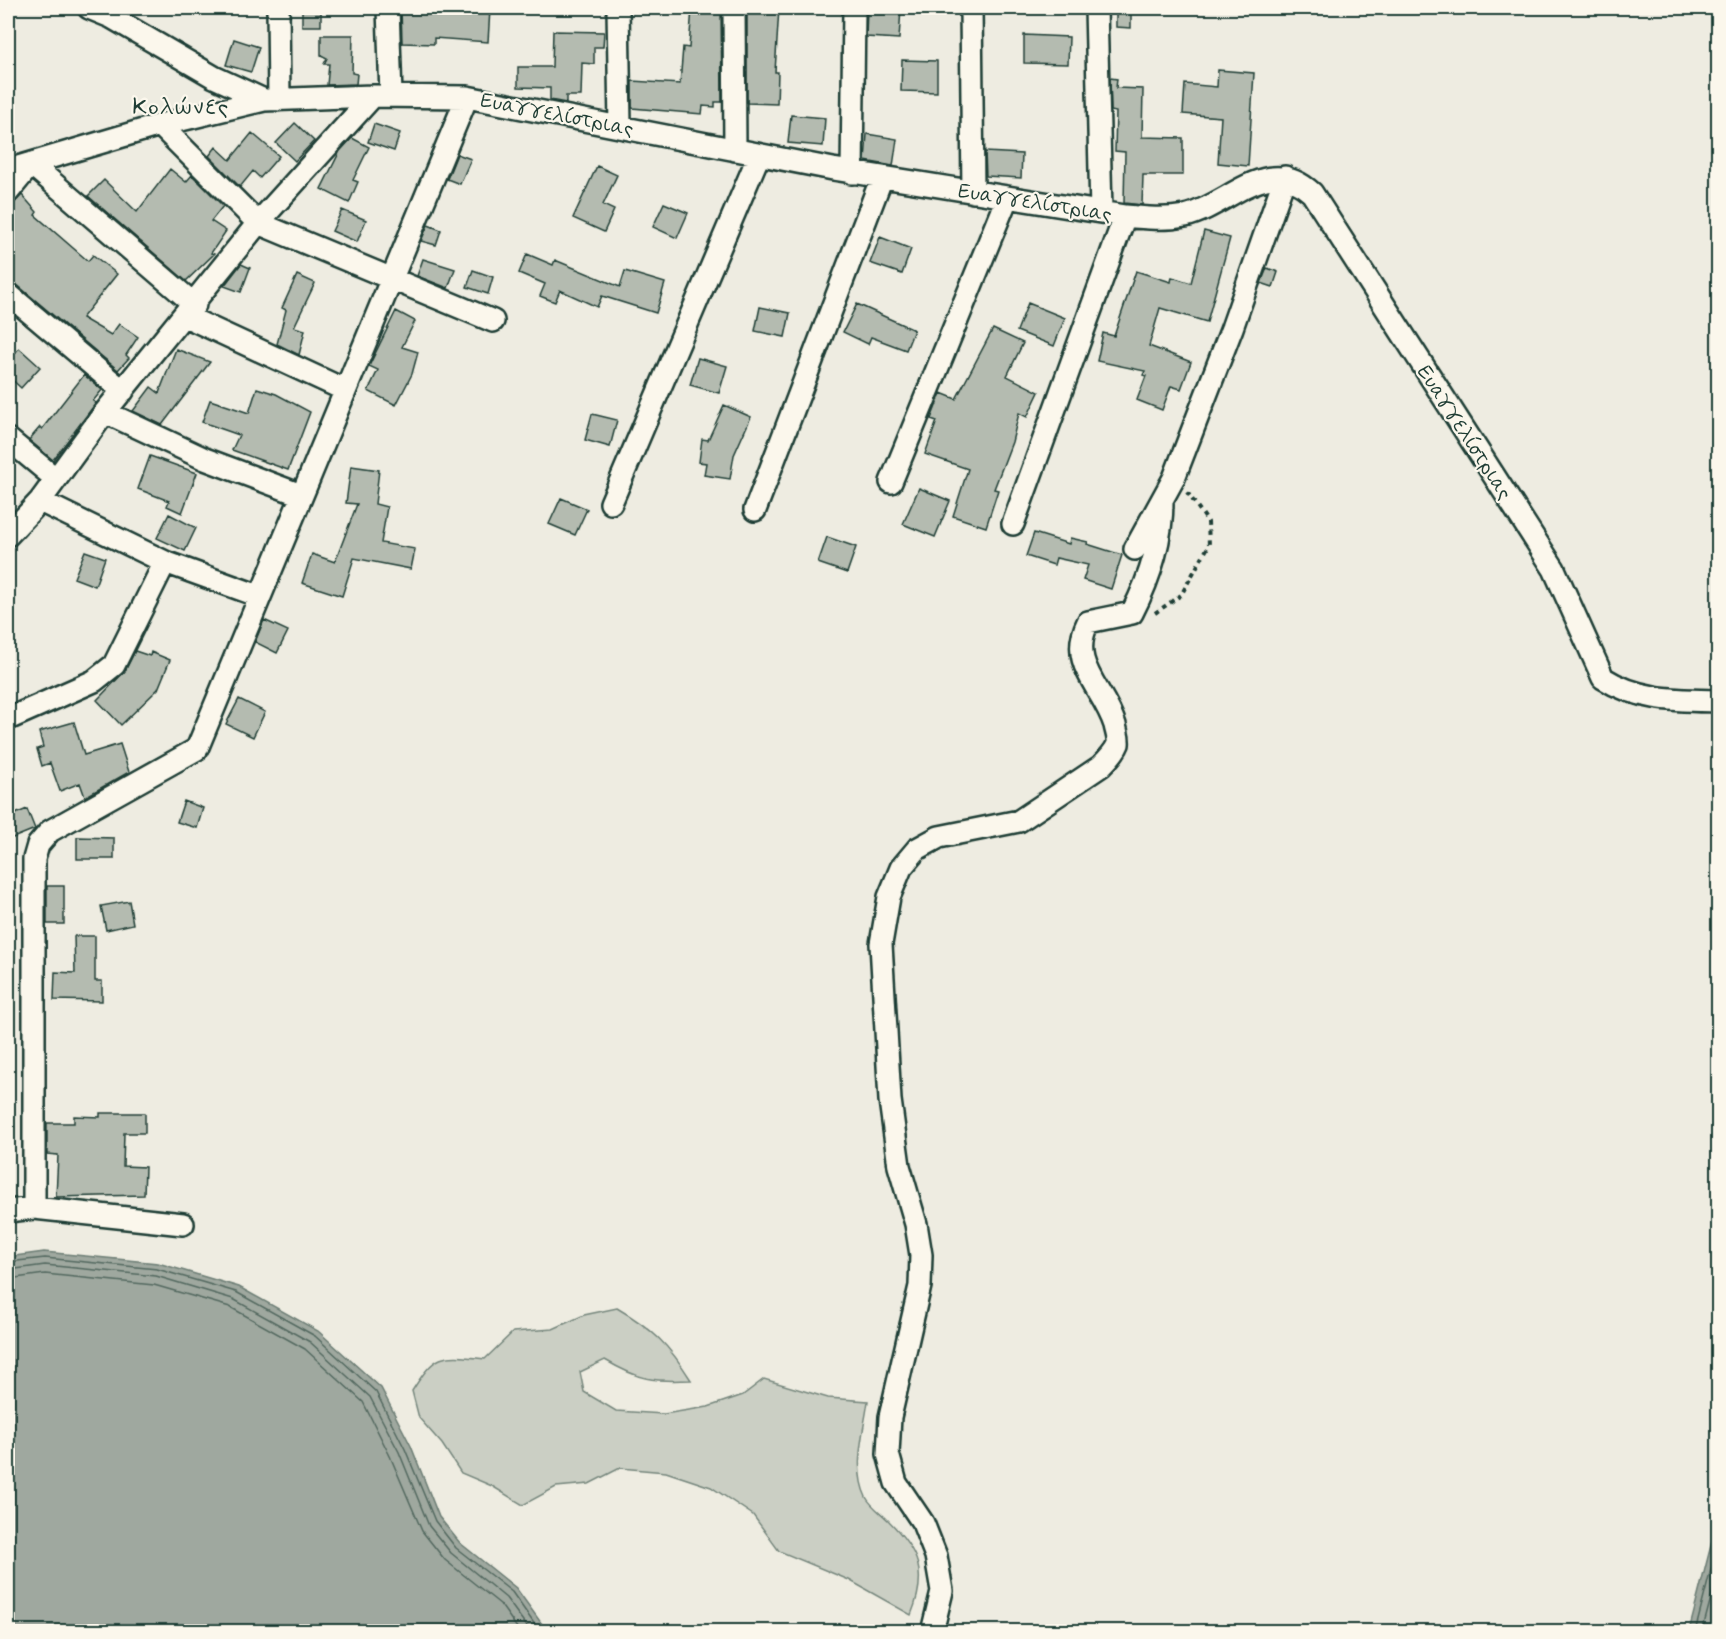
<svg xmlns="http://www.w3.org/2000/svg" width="1726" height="1639" viewBox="0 0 1726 1639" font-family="Mynerve,sans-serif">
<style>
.green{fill:#cbcfc4;stroke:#75867c;stroke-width:1.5}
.water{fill:#9fa89f;stroke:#6c7d74;stroke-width:1.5}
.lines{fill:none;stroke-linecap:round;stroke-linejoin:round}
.shore{stroke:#52685f;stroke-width:1.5}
.building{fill:#b4bbb0;stroke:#1f3d34;stroke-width:1.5}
.minor-casing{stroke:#1f3d34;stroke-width:26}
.path{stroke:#1f3d34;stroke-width:4;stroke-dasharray:4.5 4.5;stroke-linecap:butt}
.minor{stroke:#fbf7ec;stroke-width:21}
.labels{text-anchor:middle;stroke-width:4.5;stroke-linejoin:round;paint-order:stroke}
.street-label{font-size:21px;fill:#1f3d34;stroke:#fbf7ec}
.quarter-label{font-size:24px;letter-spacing:1.5px;fill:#1f3d34;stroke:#fbf7ec}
</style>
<rect width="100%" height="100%" fill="#eeece1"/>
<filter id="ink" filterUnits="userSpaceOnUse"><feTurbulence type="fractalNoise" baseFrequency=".0167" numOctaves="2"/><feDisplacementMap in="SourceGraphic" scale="12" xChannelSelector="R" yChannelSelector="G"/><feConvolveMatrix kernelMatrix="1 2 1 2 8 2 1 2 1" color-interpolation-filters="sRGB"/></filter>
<g filter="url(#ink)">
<path class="green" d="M 617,1308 C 653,1329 669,1345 691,1380 C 653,1382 639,1380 605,1360 L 580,1372 L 584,1392 L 616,1411 L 664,1414 L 708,1407 L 743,1395 L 764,1379 L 828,1398 L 868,1401 C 864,1431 852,1468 866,1497 C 870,1505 881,1513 888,1520 C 919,1551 928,1573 911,1615 L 849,1580 L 779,1551 L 753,1515 L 711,1487 L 666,1472 L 620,1468 L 589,1484 L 556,1487 L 523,1505 L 492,1486 L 461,1473 L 442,1444 L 419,1418 L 412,1391 C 436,1353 440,1354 485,1359 L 513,1332 L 553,1329 L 584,1315 Z"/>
<path class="water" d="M 44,1252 L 158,1263 L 239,1287 L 318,1331 L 381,1388 L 411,1446 L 439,1517 L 460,1543 L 516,1588 L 547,1631 L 8,1631 L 8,1257 Z
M 1718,1518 L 1718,1631 L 1689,1631 Z"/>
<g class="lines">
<path class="shore" d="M 8,1262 L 45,1258 L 157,1269 L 236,1292 L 315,1336 L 376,1392 L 405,1449 L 435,1521 L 456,1548 L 512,1592 L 540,1632
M 8,1270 L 45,1265 L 156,1276 L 233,1299 L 310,1342 L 370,1397 L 399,1452 L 429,1526 L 451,1553 L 506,1598 L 531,1632
M 8,1279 L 45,1274 L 154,1285 L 230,1307 L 305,1349 L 363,1402 L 390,1456 L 422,1531 L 445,1560 L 500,1604 L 520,1632
M 1695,1632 L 1718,1542
M 1702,1632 L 1718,1571"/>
</g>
<path class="building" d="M 302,8 L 321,8 L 321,26 L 302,26 Z
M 401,8 L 490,9 L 488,42 L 434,38 L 434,44 L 402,43 Z
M 692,8 L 721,8 L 722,102 L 715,102 L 715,107 L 703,106 L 702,114 L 632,108 L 632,81 L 680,84 L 683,47 L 689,48 Z
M 747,8 L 779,8 L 775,72 L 778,72 L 777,104 L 747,103 Z
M 867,8 L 901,8 L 899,39 L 866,37 Z
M 1116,8 L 1131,9 L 1131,28 L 1116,27 Z
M 553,31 L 604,32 L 603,47 L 594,47 L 594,64 L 582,63 L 581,96 L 566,96 L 566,103 L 550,100 L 550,88 L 518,87 L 518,67 L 552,67 Z
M 321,35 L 353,35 L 352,73 L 357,74 L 356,84 L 327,85 L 329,64 L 324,64 L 327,58 L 321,55 Z
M 1024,35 L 1069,37 L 1068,64 L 1024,63 Z
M 234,39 L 259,47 L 251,72 L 226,65 Z
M 902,60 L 937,61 L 937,92 L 901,91 Z
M 1218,70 L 1254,73 L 1248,166 L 1218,163 L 1221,117 L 1183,114 L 1185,84 L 1217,87 Z
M 1110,78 L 1117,79 L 1116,88 L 1143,89 L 1142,137 L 1183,138 L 1183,175 L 1143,175 L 1142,205 L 1124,203 L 1125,152 L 1115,151 L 1116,112 L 1111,111 Z
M 791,115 L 825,118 L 823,146 L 788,143 Z
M 295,123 L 314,141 L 295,161 L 276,143 Z
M 374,124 L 400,133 L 394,151 L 368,142 Z
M 252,133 L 279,156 L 260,178 L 253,171 L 240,187 L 209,156 L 216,147 L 230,160 Z
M 867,134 L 897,139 L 893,166 L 865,161 Z
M 352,138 L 369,147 L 353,180 L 358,182 L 349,203 L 321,189 L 340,151 Z
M 985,152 L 1022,154 L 1021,178 L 986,176 Z
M 457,154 L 471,159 L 460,184 L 447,179 Z
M 597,166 L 617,175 L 603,205 L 614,210 L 604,232 L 573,218 Z
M 170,169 L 186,182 L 192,175 L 223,206 L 211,221 L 226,231 L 211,253 L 214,254 L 186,281 L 88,196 L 104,180 L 137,212 Z
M 22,195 L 37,212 L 35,215 L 88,261 L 93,255 L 117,274 L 82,318 L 111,335 L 119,324 L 138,337 L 126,355 L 129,358 L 118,370 L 16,284 L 8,282 L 8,204 L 13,204 Z
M 664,203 L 688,213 L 677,238 L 653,227 Z
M 342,210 L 366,220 L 357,242 L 332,231 Z
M 428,225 L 441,230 L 436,245 L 421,241 Z
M 1204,231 L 1230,238 L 1207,322 L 1160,308 L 1149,346 L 1191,362 L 1181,389 L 1171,386 L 1162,410 L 1137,400 L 1146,376 L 1143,375 L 1145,371 L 1097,361 L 1103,333 L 1114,336 L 1136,271 L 1171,282 L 1172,277 L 1191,283 Z
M 880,237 L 911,249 L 902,274 L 870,263 Z
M 527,254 L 553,265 L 555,260 L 620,287 L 625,271 L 665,283 L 656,313 L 602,296 L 597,307 L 560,290 L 555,302 L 540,296 L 545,284 L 519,273 Z
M 423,259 L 455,269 L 448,288 L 417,276 Z
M 241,264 L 250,268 L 241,292 L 224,286 Z
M 1267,268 L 1278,272 L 1273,287 L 1261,283 Z
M 473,270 L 493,277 L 488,294 L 467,287 Z
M 297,275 L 315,283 L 294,327 L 305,330 L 299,355 L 277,344 L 286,310 L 282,308 Z
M 1028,303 L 1065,318 L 1054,346 L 1017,331 Z
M 857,304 L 914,330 L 906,350 L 871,337 L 868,344 L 843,332 Z
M 760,307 L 790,313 L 785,337 L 755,331 Z
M 396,311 L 415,321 L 402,347 L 418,352 L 412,374 L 396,405 L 368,391 L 378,370 L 369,366 Z
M 993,329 L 1023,343 L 1007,376 L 1039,392 L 1027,417 L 1019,413 L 1012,442 L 994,489 L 998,490 L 986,527 L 953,516 L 968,469 L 925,454 L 937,421 L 931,419 L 941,393 L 956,399 Z
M 19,348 L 40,367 L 21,388 L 8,376 L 8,362 Z
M 176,349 L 210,362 L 162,425 L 133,411 L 151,387 L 159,393 Z
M 698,358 L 727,366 L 719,393 L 690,385 Z
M 84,375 L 102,390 L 93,401 L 96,403 L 53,460 L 29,440 L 40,427 L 42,429 Z
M 257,388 L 276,394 L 310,412 L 288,470 L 232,450 L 239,435 L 202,422 L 210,400 L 249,413 Z
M 724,405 L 751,417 L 734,455 L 730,479 L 704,475 L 706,463 L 699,462 L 702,439 L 708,440 Z
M 592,414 L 617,420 L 610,447 L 585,440 Z
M 150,456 L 197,473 L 182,513 L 167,506 L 169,501 L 138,489 Z
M 351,466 L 379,470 L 375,504 L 387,507 L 381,543 L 415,549 L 411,569 L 354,558 L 342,596 L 302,583 L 312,554 L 335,562 L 357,504 L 346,503 Z
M 919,488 L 950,501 L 935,537 L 903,524 Z
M 561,498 L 587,509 L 575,535 L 549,524 Z
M 169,514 L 196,528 L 185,551 L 157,538 Z
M 1034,533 L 1069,544 L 1070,538 L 1088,542 L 1087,544 L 1122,555 L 1111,589 L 1083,580 L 1088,565 L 1056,558 L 1054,565 L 1026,556 Z
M 827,537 L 856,547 L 847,573 L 818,563 Z
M 85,551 L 105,558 L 95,586 L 74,578 Z
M 264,620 L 288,631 L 277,653 L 255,642 Z
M 135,651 L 150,656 L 151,652 L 170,660 L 158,689 L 121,725 L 97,700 L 125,671 Z
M 239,699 L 265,712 L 253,737 L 226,724 Z
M 74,722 L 84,755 L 120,744 L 129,772 L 85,797 L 80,783 L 60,791 L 50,763 L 42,766 L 37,749 L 43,747 L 39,732 Z
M 184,801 L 203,808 L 197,828 L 177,822 Z
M 27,809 L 35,829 L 8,840 L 8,817 Z
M 77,837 L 114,838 L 114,859 L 77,859 Z
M 47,886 L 64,886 L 64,924 L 47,924 Z
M 129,901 L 133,924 L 106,930 L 101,906 Z
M 74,936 L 95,936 L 95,981 L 102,981 L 102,1001 L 54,1000 L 55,972 L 75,973 Z
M 100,1113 L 145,1113 L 145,1133 L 124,1133 L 123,1166 L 145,1167 L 144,1195 L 56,1197 L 58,1155 L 47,1154 L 47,1123 L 74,1123 L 74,1116 L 100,1117 Z"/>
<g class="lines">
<defs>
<path id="minor" d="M 89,8 L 111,17 L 214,77 L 264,100 L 373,96 L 467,97 L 833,169 L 1125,216 C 1145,218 1165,220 1185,216 C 1230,205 1268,152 1312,193 L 1554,569 L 1603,678 C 1639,701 1677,700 1718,701
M 278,8 L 279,100
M 388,8 L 391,96
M 618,8 L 620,126
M 734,8 L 735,150
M 971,8 L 973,192
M 1096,8 L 1101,212
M 160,125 L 258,223 L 493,321
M 8,170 L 160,125 L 264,100
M 852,173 L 854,8
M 8,192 L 31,164 L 195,305
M 8,294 L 123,391
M 185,316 L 345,390
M 105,412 L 205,459 L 301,495
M 8,439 L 56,479
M 891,482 L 1007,198
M 40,501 L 165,562 L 259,596
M 611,503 L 759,155
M 755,510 L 882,177
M 1013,524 L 1125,216
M 8,535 L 40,501 L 105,412 L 258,223 L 373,96
M 1135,549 L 1174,478 L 1232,328 L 1285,177
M 8,719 L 94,681 L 114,665 L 165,562
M 34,1208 L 34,859 L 38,845 L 50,831 L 197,749 L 467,97
M 8,1211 L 34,1208 L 183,1224
M 932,1632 L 942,1591 L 936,1556 L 923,1523 L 896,1483 L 888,1454 L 890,1417 L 920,1286 L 921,1255 L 916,1224 L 899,1166 L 890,1100 L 881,944 L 889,897 L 901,868 L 917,849 L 939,837 L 1019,821 L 1101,766 C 1107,760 1115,752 1118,744 C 1119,738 1116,731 1115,725 C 1103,687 1067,664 1088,622 L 1132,613 C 1150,578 1162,540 1162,501"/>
</defs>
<use href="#minor" class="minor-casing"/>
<path class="path" d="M 1155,613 L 1181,595 L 1209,545 L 1208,522 L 1187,492"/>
<use href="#minor" class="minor"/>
</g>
</g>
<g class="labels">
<g class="street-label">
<text transform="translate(557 114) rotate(11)" y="7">Ευαγγελίστριας</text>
<text transform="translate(1035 202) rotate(9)" y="7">Ευαγγελίστριας</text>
<text transform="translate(1465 432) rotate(57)" y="7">Ευαγγελίστριας</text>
</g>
<g class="quarter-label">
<text x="181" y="114">Κολώνες</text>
</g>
</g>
<rect width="1726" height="1639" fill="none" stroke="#fbf7ec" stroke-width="30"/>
<rect x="15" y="15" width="1696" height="1609" fill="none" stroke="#1f3d34" stroke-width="2" filter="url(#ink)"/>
</svg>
